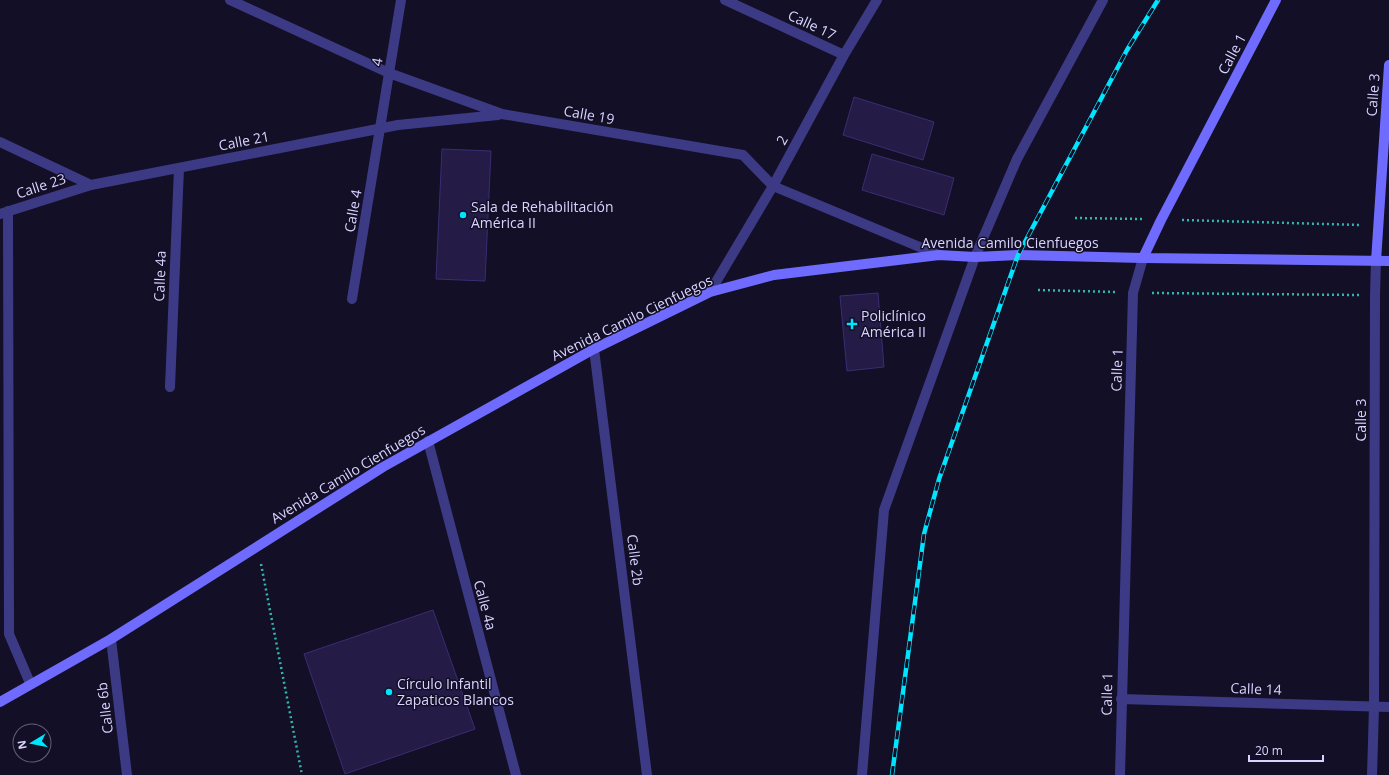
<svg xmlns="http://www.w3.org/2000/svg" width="1389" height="775" viewBox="0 0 1389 775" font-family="'Open Sans',sans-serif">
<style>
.building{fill:#241b47;stroke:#3b2d73}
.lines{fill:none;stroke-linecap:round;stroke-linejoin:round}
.path{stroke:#2fb8b0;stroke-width:2.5;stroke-dasharray:2 3;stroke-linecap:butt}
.street{stroke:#3d3a85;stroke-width:10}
.secondary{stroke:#6f6bff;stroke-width:10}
.rail-casing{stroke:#00e5ff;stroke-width:4.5}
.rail{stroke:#130f26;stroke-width:3;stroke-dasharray:9;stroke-linecap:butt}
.poi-dot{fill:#00e5ff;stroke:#130f26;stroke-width:1.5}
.labels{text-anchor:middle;stroke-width:3;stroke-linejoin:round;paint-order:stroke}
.street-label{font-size:14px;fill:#d9d4ff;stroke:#130f26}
.poi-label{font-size:14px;fill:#d9d4ff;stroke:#130f26;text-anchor:start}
</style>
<rect width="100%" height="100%" fill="#130f26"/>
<path class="building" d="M 854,97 L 934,122 L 923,160 L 843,135 Z
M 442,149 L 491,151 L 485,281 L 436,279 Z
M 872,154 L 954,178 L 944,215 L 862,190 Z
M 878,293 L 884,367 L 847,371 L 840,296 Z
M 433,610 L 475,729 L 345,774 L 304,654 Z"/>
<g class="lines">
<path class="path" d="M 1075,218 L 1143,219
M 1182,220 L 1361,225
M 1038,290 L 1117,292
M 1152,293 L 1359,295
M 261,564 L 302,775"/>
<path class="street" d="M 230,0 L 389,73 L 502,114 L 743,155 L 773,186 L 939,255
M 725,0 L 844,55
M 0,142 L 91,185 L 398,125 L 498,115
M 8,211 L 9,634 L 30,683
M 0,214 L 91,185
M 710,292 L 773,186 L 844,55 L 877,0
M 352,299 L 401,0
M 594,349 L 647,775
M 170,387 L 179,168
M 428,441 L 516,775
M 111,639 L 127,775
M 1121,699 L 1389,707
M 862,775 L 884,510 L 975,257 L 1017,159 L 1103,0
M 1120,775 L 1133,293 L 1143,258
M 1372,775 L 1374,707 L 1375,295 L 1376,261"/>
<path class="secondary" d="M 1143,258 L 1161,220 L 1276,0
M 1376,261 L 1389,65
M 0,702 L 111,639 L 383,467 L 594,349 L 710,292 L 774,275 L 939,255 L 975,257 L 1018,255 L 1143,258 L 1389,261"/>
<defs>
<path id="rail" d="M 892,775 L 924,534 L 939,479 L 1018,255 L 1127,50 L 1158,0"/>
</defs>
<use href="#rail" class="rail-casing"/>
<use href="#rail" class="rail"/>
</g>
<g class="poi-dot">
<circle cx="463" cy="215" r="4"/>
<path d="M850 318h4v4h4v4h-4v4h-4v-4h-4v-4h4z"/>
<circle cx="389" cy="692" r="4"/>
</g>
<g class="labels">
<g class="street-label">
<text transform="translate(812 25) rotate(25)" y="5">Calle 17</text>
<text transform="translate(1232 54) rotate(-62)" y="5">Calle 1</text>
<text transform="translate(377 62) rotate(-80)" y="5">4</text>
<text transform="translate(1373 95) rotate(-86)" y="5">Calle 3</text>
<text transform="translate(589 115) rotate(10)" y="5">Calle 19</text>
<text transform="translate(782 140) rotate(-61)" y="5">2</text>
<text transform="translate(244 141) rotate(-11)" y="5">Calle 21</text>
<text transform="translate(41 186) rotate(-18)" y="5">Calle 23</text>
<text transform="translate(353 211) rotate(-80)" y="5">Calle 4</text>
<text x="1010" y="248">Avenida Camilo Cienfuegos</text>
<text transform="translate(160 276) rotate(-88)" y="5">Calle 4a</text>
<text transform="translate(632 318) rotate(-26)" y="5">Avenida Camilo Cienfuegos</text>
<text transform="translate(1117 370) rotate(-88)" y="5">Calle 1</text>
<text transform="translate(1361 420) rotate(-90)" y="5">Calle 3</text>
<text transform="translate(348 474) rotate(-31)" y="5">Avenida Camilo Cienfuegos</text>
<text transform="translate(635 560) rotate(83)" y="5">Calle 2b</text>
<text transform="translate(485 605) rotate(75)" y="5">Calle 4a</text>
<text transform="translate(1256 689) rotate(2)" y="5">Calle 14</text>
<text transform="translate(1107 694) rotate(-89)" y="5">Calle 1</text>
<text transform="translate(105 708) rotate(-97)" y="5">Calle 6b</text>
</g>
<g class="poi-label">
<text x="471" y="212">Sala de Rehabilitación<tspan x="471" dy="16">América II</tspan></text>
<text x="861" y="321">Policlínico<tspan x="861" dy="16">América II</tspan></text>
<text x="397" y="689">Círculo Infantil<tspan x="397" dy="16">Zapaticos Blancos</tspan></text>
</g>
</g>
<g transform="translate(32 743) rotate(260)"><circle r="19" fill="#130f26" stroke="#625e7d"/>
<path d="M0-3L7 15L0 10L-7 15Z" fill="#00e5ff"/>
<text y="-6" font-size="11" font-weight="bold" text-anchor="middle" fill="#d9d4ff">N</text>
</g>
<path d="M1249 755v6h74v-6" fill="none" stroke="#d9d4ff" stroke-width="2"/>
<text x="1255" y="755" font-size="12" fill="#d9d4ff" stroke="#130f26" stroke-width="3" paint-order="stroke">20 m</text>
</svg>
